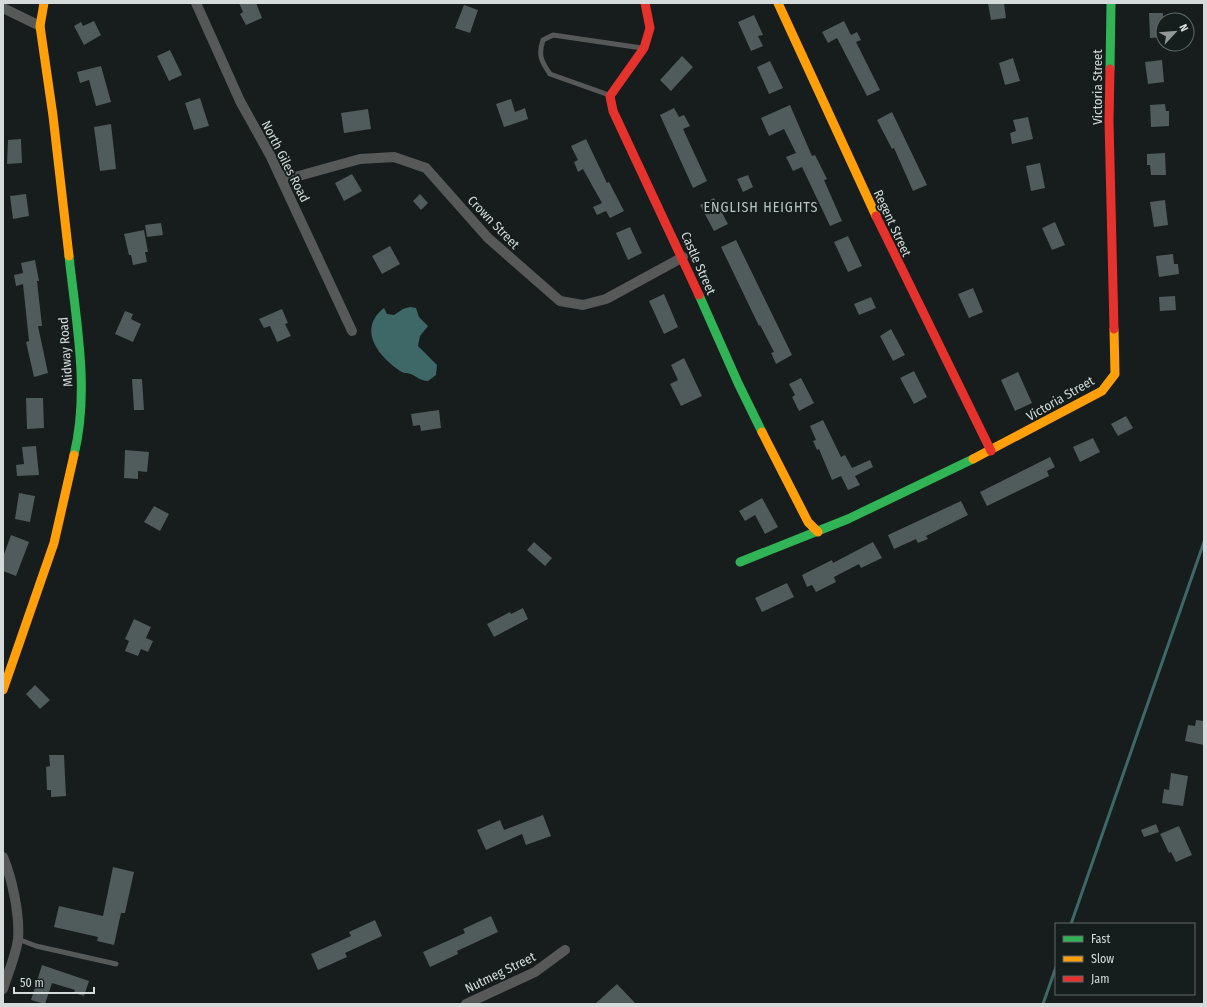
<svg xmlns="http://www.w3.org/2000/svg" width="1207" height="1007" viewBox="0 0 1207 1007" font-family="'Fira Sans Condensed',sans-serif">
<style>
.water{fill:#3e6868}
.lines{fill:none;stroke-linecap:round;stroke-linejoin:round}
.stream{stroke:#3e6868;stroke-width:3}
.building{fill:#505b5b}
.lane{stroke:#575858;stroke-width:5}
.street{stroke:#575858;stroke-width:10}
.fast{stroke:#30b455;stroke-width:9}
.slow{stroke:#ff9f0a;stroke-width:9}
.jam{stroke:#e5322d;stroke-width:9}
.labels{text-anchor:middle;stroke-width:4;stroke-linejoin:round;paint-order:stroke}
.street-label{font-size:13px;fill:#d5dada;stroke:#151e1d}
.neighbourhood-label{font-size:14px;letter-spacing:1px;fill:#b8c3c3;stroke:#151e1d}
</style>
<rect width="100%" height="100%" fill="#171c1c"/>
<path class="water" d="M 410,307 L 416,308 L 419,317 L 428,326 L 420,336 L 418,346 L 437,365 L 436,375 L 428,381 C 421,381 417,377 411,374 C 408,373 405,374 402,372 C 380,358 356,330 384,308 L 387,314 L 394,315 L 403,309 Z"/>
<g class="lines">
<path class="stream" d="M 1071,924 L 1204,542
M 1043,1004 L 1056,967"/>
</g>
<path class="building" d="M 239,3 L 256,3 L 262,18 L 246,25 L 240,14 L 243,12 Z
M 988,3 L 1004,3 L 1006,18 L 991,20 Z
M 464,5 L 478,10 L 470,33 L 455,28 Z
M 1149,13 L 1163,13 L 1163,37 L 1150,38 Z
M 754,15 L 763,35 L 758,36 L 763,46 L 751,51 L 738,22 Z
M 94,21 L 101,35 L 84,45 L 74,26 L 81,22 L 83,26 Z
M 844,21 L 851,35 L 857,32 L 861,40 L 856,42 L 880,90 L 867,96 L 837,38 L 828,43 L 822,32 Z
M 170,50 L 182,75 L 169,81 L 157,56 Z
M 682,56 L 693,67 L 671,91 L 660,80 Z
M 1013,58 L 1020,81 L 1005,85 L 999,63 Z
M 1162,60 L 1164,82 L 1148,84 L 1145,62 Z
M 770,61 L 783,88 L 769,94 L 757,67 Z
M 101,66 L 111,102 L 96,106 L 89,80 L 80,83 L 77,72 Z
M 200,98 L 209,126 L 194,130 L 185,103 Z
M 511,99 L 515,112 L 525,108 L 528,119 L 504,127 L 496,104 Z
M 1165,104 L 1166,111 L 1169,111 L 1169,126 L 1151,127 L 1150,105 Z
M 790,105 L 812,156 L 815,155 L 827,179 L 824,180 L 842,221 L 830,226 L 802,167 L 793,171 L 786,157 L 796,153 L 784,129 L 769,136 L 761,118 Z
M 674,108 L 679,117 L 684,115 L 690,126 L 683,129 L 707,181 L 693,188 L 660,115 Z
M 368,109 L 371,129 L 344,133 L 341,113 Z
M 892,112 L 927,185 L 913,191 L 894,148 L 892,149 L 877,120 Z
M 1028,117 L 1033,139 L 1012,144 L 1010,133 L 1016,131 L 1013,120 Z
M 111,124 L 116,169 L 100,171 L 94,127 Z
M 21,139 L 22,163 L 7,164 L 8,140 Z
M 586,139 L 607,183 L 609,182 L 624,211 L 610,218 L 606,211 L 597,215 L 593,207 L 602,203 L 583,169 L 578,172 L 574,162 L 578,160 L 571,146 Z
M 1165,153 L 1166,175 L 1151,175 L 1150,165 L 1147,165 L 1147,154 Z
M 1040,163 L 1045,188 L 1031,191 L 1026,166 Z
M 352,174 L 362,191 L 344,201 L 335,183 Z
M 748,175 L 753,187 L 743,192 L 737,179 Z
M 26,194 L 29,216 L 13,219 L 10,196 Z
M 420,194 L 428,203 L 421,210 L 413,201 Z
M 714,198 L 728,224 L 714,231 L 700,205 Z
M 1165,200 L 1168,225 L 1154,227 L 1150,202 Z
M 1055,222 L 1065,245 L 1052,250 L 1042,228 Z
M 161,223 L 163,235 L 147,237 L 145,225 Z
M 630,227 L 642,253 L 628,260 L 616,233 Z
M 144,230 L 148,252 L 145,252 L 147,262 L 133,265 L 131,255 L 129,255 L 124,234 Z
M 848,236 L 862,266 L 848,272 L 834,242 Z
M 736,240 L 792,355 L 776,364 L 771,353 L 774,352 L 760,325 L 759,326 L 721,247 Z
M 390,246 L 400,264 L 382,274 L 372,256 Z
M 1173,254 L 1174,264 L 1178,264 L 1179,274 L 1159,277 L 1156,256 Z
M 35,260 L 39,281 L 37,281 L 42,326 L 38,326 L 48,373 L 34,377 L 26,342 L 29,341 L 23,284 L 16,286 L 14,275 L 23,273 L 21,263 Z
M 973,288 L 983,312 L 969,318 L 958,294 Z
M 664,294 L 678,327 L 664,334 L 649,301 Z
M 1175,296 L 1176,310 L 1160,311 L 1159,297 Z
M 871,297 L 876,308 L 859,315 L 854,304 Z
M 282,309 L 288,323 L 285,324 L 291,336 L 277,342 L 270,326 L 264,328 L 259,319 Z
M 125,311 L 133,314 L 131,319 L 141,324 L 133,342 L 115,334 Z
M 891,329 L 905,355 L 893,361 L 880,336 Z
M 684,358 L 702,396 L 681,406 L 670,384 L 678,380 L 671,365 Z
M 914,371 L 927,397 L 914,404 L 900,378 Z
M 1018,372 L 1032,403 L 1015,411 L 1001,380 Z
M 801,378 L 814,403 L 799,411 L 792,397 L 795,395 L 789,384 Z
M 132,379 L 142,379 L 144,410 L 134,410 Z
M 26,398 L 43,398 L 44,428 L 27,429 Z
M 439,410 L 441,428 L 421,431 L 420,425 L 413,426 L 411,414 Z
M 1126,416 L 1133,428 L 1118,436 L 1111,424 Z
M 823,420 L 841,457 L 845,455 L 852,468 L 870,460 L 873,467 L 855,476 L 860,485 L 848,490 L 841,476 L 832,480 L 819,449 L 817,450 L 813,441 L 816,440 L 810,426 Z
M 1093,438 L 1100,452 L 1080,462 L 1073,447 Z
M 36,446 L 39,475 L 17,476 L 16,465 L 24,464 L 22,447 Z
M 125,450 L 149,452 L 147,472 L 138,471 L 138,479 L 124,478 Z
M 1050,457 L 1055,467 L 1047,471 L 1049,476 L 987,506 L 980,492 Z
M 19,493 L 35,496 L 30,522 L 15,519 Z
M 762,498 L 778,527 L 765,534 L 755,515 L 745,521 L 739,511 Z
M 961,501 L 968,515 L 926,536 L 928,539 L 918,543 L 916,539 L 894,549 L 888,535 Z
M 154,506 L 169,514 L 160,531 L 144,522 Z
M 11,535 L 29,542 L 16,576 L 3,571 L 3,557 Z
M 534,542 L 552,558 L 545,566 L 527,550 Z
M 873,542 L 882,558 L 861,568 L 859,564 L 834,577 L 836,582 L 816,592 L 812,585 L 807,587 L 802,575 L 832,560 L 833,563 Z
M 787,583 L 794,597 L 762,612 L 755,598 Z
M 523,608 L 528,619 L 494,637 L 487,624 L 510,612 L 511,614 Z
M 134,619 L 151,627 L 146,638 L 153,641 L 148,652 L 141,649 L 138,656 L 125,651 L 129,641 L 125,639 Z
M 35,685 L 50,700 L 40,709 L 26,694 Z
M 1196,720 L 1204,721 L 1204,745 L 1185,741 L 1188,725 L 1195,726 Z
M 49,755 L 64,755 L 66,796 L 51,797 L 51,790 L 47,790 L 46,767 L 50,766 Z
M 1171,773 L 1188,776 L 1183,806 L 1162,803 L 1164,789 L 1169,790 Z
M 543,815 L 551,836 L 526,845 L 522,834 L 486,850 L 477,830 L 500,820 L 504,830 Z
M 1156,824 L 1159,832 L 1144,837 L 1141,830 Z
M 1179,826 L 1192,855 L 1176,862 L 1171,852 L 1169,853 L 1160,834 Z
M 113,867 L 134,872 L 125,913 L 121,913 L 114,945 L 97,941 L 98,937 L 54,927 L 59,906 L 103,916 Z
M 491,916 L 498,932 L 457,951 L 458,954 L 430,967 L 423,952 L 465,933 L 463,929 Z
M 375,920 L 382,936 L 345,953 L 347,957 L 318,970 L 311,954 L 351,936 L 349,932 Z
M 42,965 L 89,981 L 84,996 L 74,993 L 75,990 L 52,983 L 45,1004 L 31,1000 Z
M 617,984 L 636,1004 L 595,1004 Z"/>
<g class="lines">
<path class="lane" d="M 609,95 L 550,74 C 541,61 538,55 543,40 L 553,35 L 642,48
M 18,939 L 36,946 L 116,964"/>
<path class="street" d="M 196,3 L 240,101 L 270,155 L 352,331
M 3,8 L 40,26
M 279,175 L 295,177 L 360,159 L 394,157 L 426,168 L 488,238 L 560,301 L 583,305 L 606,299 L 683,257
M 3,857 C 12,878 20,915 18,939 C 16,955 8,973 3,989
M 466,1004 L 535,972 L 565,950"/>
<path class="fast" d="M 1110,69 L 1111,3
M 69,256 C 76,322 90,390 74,455
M 699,295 L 738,383 L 762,432
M 740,562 L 848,519 L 973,459"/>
<path class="slow" d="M 44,3 L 40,26 L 53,116 L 69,256
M 778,3 L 876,216
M 762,432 L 808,522 L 818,532
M 973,459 L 1102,391 L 1115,374 L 1114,329
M 3,690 L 54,543 L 74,455"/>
<path class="jam" d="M 645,3 L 650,28 L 644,48 L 610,96 L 613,111 L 699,295
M 1110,69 L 1109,121 L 1114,329
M 876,216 L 991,451"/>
</g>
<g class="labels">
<g class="street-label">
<text transform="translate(1097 87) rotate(-90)" y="5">Victoria Street</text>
<text transform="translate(286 161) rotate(63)" y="5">North Giles Road</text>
<text transform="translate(494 222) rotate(46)" y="5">Crown Street</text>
<text transform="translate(893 223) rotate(65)" y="5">Regent Street</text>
<text transform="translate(699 263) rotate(66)" y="5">Castle Street</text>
<text transform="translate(65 352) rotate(-94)" y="5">Midway Road</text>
<text transform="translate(1060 398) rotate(-30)" y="5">Victoria Street</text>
<text transform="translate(500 972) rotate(-26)" y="5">Nutmeg Street</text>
</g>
<g class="neighbourhood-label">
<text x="761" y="212">ENGLISH HEIGHTS</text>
</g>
</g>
<rect width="1207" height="1007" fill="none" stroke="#d5dada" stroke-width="8"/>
<rect x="1055" y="923" width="140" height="72" fill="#151e1d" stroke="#626969"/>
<rect x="1063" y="936" width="20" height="6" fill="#30b455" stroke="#626969"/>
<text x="1091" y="943" font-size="12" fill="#d5dada">Fast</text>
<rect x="1063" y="956" width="20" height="6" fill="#ff9f0a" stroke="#626969"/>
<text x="1091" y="963" font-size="12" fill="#d5dada">Slow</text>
<rect x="1063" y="976" width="20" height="6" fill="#e5322d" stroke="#626969"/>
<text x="1091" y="983" font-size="12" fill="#d5dada">Jam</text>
<g transform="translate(1175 32) rotate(64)"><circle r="19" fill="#151e1d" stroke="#626969"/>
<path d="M0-3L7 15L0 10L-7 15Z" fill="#929898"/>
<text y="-6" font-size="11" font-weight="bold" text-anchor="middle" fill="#d5dada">N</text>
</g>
<path d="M14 987v6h80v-6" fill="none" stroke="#d5dada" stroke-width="2"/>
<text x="20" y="987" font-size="12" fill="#d5dada" stroke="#151e1d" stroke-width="3" paint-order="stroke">50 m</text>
</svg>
